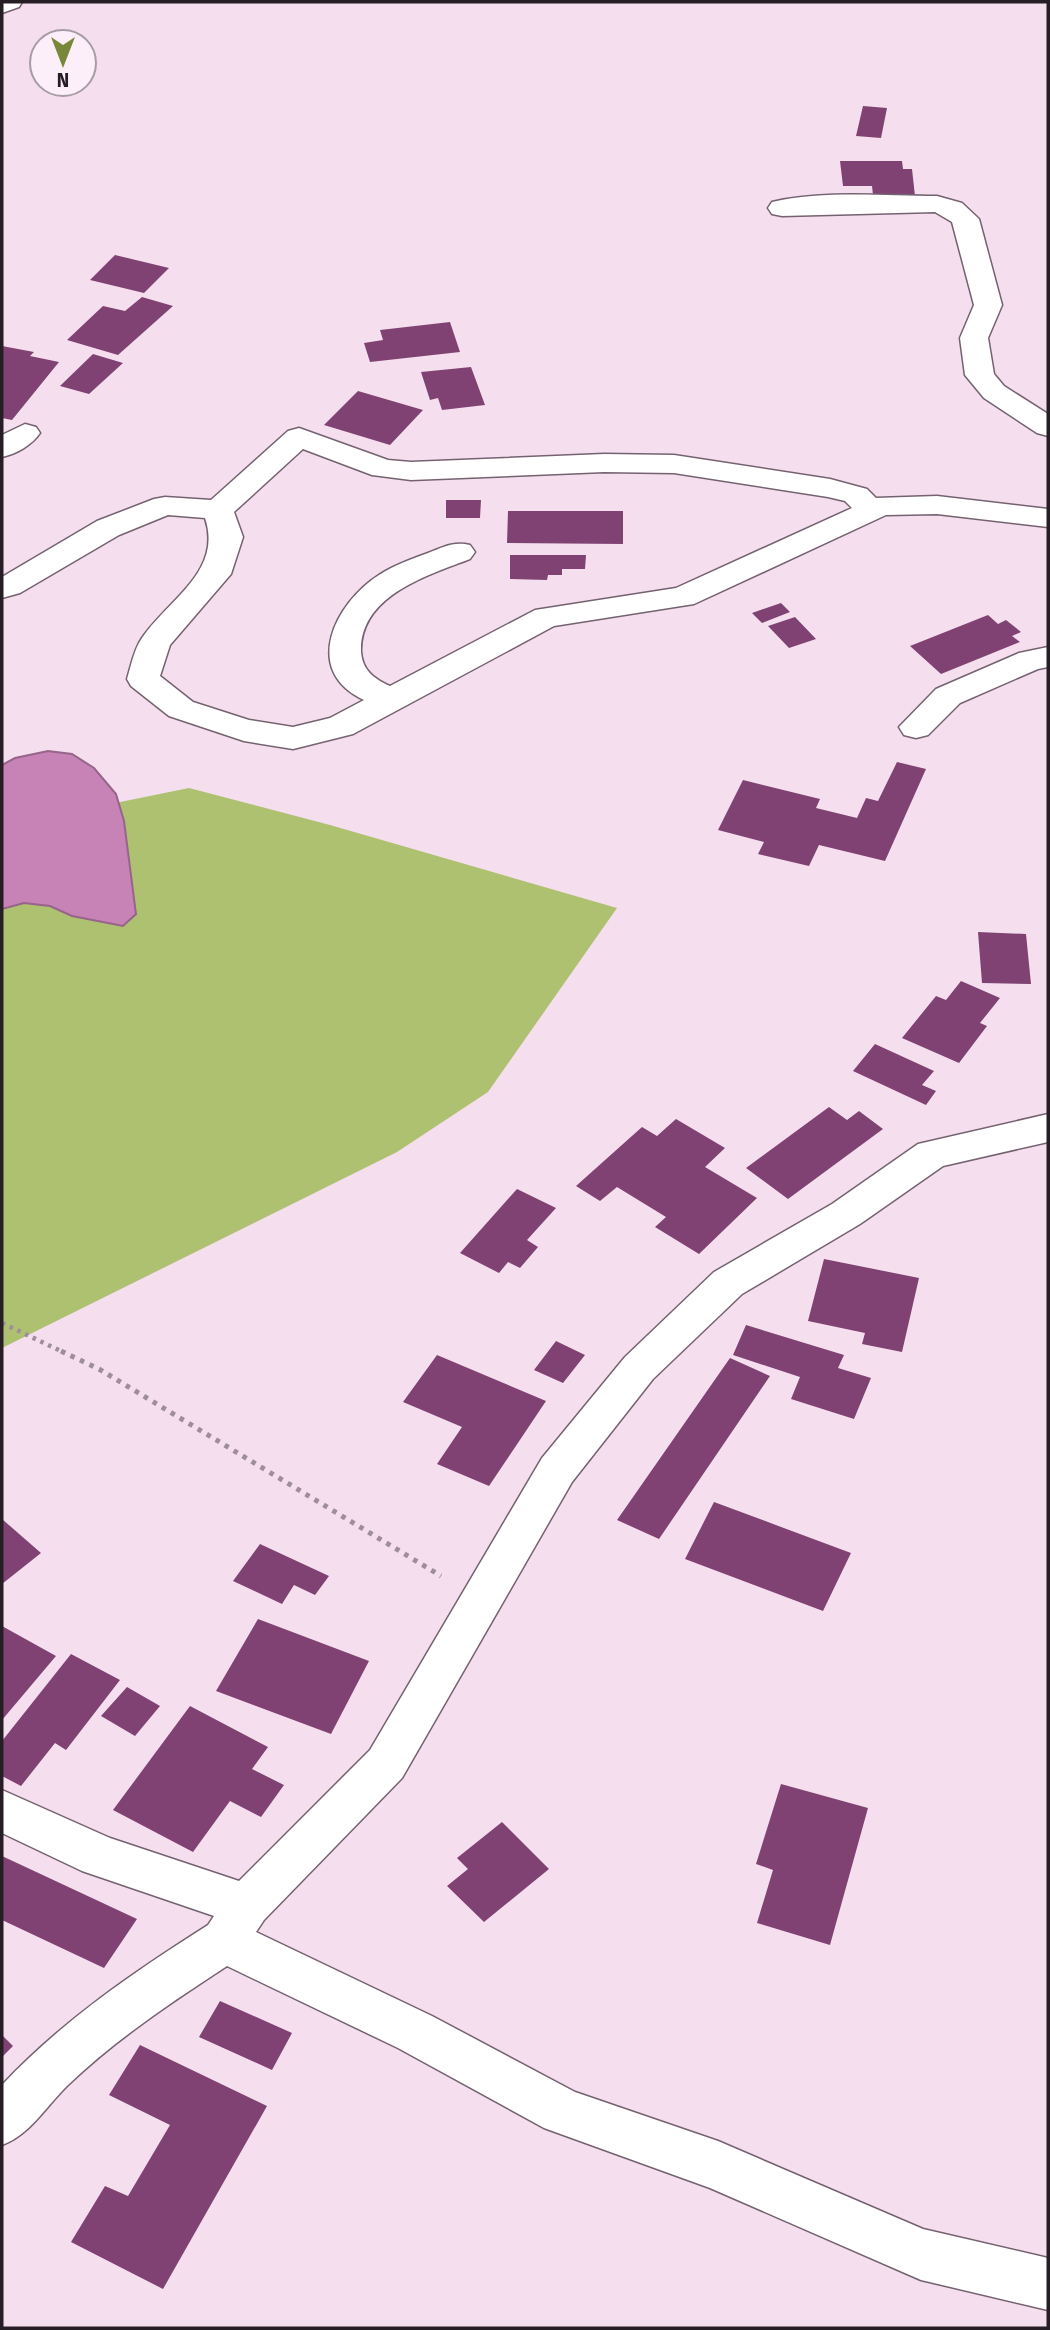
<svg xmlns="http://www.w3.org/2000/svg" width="1050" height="2330" viewBox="0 0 1050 2330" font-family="'Fira Sans',sans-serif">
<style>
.forest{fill:#aec170}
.water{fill:#c782b6;stroke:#97648a;stroke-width:2}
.building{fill:#804272}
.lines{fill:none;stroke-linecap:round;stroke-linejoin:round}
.minor-casing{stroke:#756270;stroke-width:3}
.path-far1{stroke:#9e8e9a;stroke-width:4.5;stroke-dasharray:3.5 5;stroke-linecap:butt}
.path{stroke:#9e8e9a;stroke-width:5;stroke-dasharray:4.5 6;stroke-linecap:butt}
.minor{fill:#fff;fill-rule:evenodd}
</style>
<rect width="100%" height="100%" fill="#f5dfef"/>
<path class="forest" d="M 189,788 L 330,825 L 617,908 L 488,1092 L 397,1152 L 2,1348 L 2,826 Z"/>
<path class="water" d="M 48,751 L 72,754 L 94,768 L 116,794 L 124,821 L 136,914 L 123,926 L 72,916 L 50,906 L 24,903 L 2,909 L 2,765 L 15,758 Z"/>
<path class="building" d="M 863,106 L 887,108 L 881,138 L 856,136 Z
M 840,161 L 902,161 L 903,169 L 912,169 L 915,196 L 873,195 L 872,186 L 843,186 Z
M 115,255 L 169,268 L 144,293 L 90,280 Z
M 142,297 L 173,306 L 118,355 L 67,340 L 103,306 L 125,311 Z
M 450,322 L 460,352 L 370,362 L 364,343 L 383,340 L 380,330 Z
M 2,346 L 34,352 L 30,356 L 59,362 L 12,420 L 2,418 Z
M 93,354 L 123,363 L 89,394 L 60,386 Z
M 471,367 L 485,405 L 442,410 L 438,398 L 430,400 L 421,372 Z
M 358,391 L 423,410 L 390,445 L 324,425 Z
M 446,500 L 481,500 L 480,518 L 446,518 Z
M 508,511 L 623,511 L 623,544 L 507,543 Z
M 510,555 L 586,555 L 585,569 L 562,569 L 562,575 L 548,575 L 547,580 L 510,579 Z
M 781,603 L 790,612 L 762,623 L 752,613 Z
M 988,615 L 998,624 L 1006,620 L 1021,632 L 1012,636 L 1020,642 L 941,674 L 910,646 Z
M 795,617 L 816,639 L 789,648 L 768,626 Z
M 897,762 L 926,769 L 885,861 L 819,845 L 809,866 L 758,854 L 764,842 L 718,830 L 743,780 L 820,799 L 816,808 L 857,818 L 866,798 L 878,801 Z
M 978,932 L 1026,934 L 1031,984 L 982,983 Z
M 961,981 L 1000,998 L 980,1023 L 987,1026 L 959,1063 L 902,1038 L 936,996 L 946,1000 Z
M 875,1044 L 934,1071 L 922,1085 L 936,1091 L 926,1105 L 853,1071 Z
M 829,1107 L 847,1120 L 859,1111 L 883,1129 L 788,1199 L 746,1168 Z
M 676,1119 L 725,1148 L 705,1167 L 757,1198 L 699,1254 L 655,1227 L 666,1217 L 617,1187 L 600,1201 L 576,1186 L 642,1127 L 657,1136 Z
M 517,1189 L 556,1208 L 527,1240 L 538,1247 L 520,1268 L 508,1262 L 499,1273 L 460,1253 Z
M 824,1259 L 919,1278 L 902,1352 L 862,1344 L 865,1333 L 808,1321 Z
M 746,1325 L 844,1355 L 838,1368 L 871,1378 L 854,1419 L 791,1399 L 800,1377 L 733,1355 Z
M 556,1341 L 585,1355 L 563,1383 L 534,1370 Z
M 437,1355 L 546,1401 L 489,1486 L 437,1464 L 462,1427 L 403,1402 Z
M 730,1358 L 770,1376 L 659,1539 L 617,1520 Z
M 714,1502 L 851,1553 L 823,1611 L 685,1559 Z
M 2,1519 L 41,1553 L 2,1584 Z
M 260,1544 L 329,1576 L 315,1595 L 294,1585 L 282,1604 L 233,1581 Z
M 258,1619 L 369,1661 L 331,1734 L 216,1691 Z
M 2,1626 L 56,1656 L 2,1720 Z
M 71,1654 L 120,1680 L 66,1750 L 55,1743 L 21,1786 L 2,1776 L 2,1741 Z
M 127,1687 L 160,1706 L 135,1736 L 101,1716 Z
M 190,1706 L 268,1747 L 252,1769 L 284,1785 L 261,1817 L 230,1801 L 193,1852 L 113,1810 Z
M 781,1784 L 868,1808 L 830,1945 L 757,1923 L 773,1870 L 756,1864 Z
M 502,1822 L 549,1869 L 484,1922 L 447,1886 L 468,1869 L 457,1858 Z
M 2,1856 L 137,1919 L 104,1968 L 2,1920 Z
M 220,2001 L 292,2033 L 272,2070 L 199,2037 Z
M 2,2035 L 13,2046 L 2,2057 Z
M 140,2045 L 267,2106 L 163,2289 L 71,2242 L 105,2186 L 128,2196 L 170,2125 L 109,2095 Z"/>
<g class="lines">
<defs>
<path id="minor" d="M 2,2 L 22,2 L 19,7 L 2,13 Z
M 937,196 L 962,203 L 979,219 L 1002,305 L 988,338 L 994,374 L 1004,386 L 1048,414 L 1048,436 L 1037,433 L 984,398 L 965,375 L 960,338 L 974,305 L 952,222 L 935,212 L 782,216 L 772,214 L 768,208 L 772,202 C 822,190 886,196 937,196 Z
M 25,424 L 36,427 L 40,433 C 32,445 16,454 2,457 L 2,435 Z
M 299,428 L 388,460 L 411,462 L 604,454 L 674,455 L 830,479 L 867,489 L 876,498 L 937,496 L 1048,509 L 1048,527 L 937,514 L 886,515 L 694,604 L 554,626 L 353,734 L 293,749 L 244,741 L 169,716 L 131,686 L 127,679 C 131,666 134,649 142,638 C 169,599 223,571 205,518 L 168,515 L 119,535 L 20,593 L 2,598 L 2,577 L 97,521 L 154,499 L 165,497 L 211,500 L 288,431 ZM 303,449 L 372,475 L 411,480 L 604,472 L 674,473 L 828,497 L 845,501 L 852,508 L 676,588 L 535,610 L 390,686 C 374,679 362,670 361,651 C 360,595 429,575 470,559 L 475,552 L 470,545 C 454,541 443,547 428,553 C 412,559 394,565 379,575 C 335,603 301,671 364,700 L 330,718 L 293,727 L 249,720 L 193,702 L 160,676 L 170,645 L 231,574 L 243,537 L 234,512 Z
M 1048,647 L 1048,667 L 1038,669 L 960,703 L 928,735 L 916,738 L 904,735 L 899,727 L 936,689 L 1019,653 Z
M 1048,1114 L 1048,1142 L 943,1166 L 860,1224 L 742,1294 L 653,1379 L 572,1482 L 402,1778 L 264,1920 L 256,1932 L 432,2016 L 575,2092 L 718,2141 L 923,2229 L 1048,2258 L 1048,2310 L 921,2280 L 710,2188 L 544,2128 L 398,2048 L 227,1966 C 172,2002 116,2039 68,2085 C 46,2106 31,2134 2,2145 L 2,2085 C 62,2021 134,1972 208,1925 L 214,1916 L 82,1871 L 2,1833 L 2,1790 L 110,1838 L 239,1881 L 370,1750 L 542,1458 L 625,1357 L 714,1272 L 832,1204 L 918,1144 Z"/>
</defs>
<use href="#minor" class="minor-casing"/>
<path class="path-far1" d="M 2,1323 L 65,1353"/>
<path class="path" d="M 61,1351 L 99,1369 L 441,1576"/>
<use href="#minor" class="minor"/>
</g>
<rect width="1050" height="2330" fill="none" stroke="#261e24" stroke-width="7"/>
<g transform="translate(63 63) rotate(180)"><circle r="33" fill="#fdeff9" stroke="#a79ba4" stroke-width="2"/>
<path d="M0-5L12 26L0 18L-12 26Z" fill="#778838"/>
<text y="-10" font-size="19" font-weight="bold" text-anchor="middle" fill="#261e24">N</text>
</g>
</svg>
